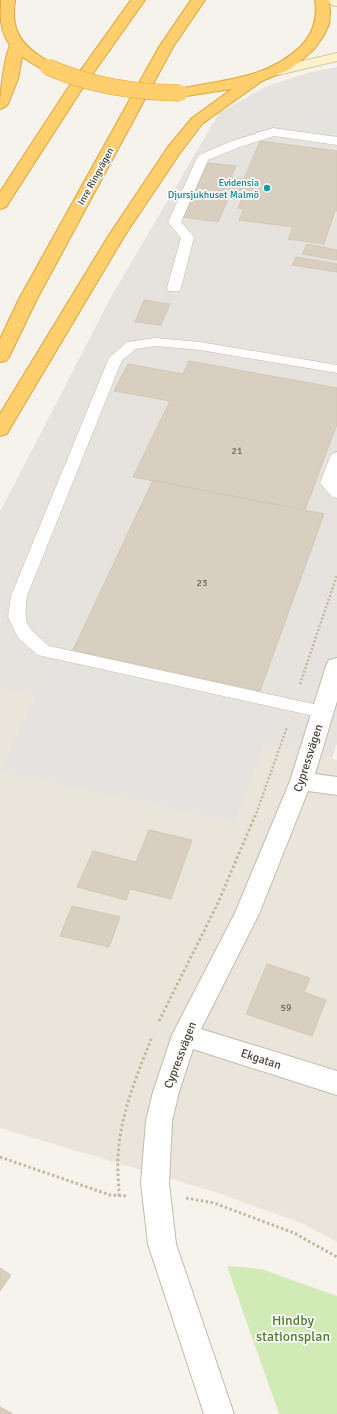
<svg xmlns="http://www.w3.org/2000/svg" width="337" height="1414" viewBox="0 0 337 1414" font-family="Signika,sans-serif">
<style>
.residential{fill:#eae5da}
.industrial{fill:#e6e2dd}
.green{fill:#d2eab5}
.parking{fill:#e5e3e0}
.building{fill:#d8cfc1;stroke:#d3c7b4}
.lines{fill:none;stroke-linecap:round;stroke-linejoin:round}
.lane-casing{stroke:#c2bbae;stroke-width:1}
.street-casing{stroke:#c2bbae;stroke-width:2}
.secondary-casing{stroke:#d6c79b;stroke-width:2}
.highway-casing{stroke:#e0a43c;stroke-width:2}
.path-far1{stroke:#c4b79f;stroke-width:2.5;stroke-dasharray:2 2;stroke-linecap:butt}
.path{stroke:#c4b79f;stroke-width:3;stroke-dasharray:2.5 2.5;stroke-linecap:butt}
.lane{fill:#fff;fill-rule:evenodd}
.street{fill:#fff;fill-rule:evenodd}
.secondary{fill:#fff3cd;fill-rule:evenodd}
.highway{fill:#ffcf6e;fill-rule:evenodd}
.highway-bridge-casing{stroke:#e0a43c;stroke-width:17;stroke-linecap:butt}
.highway-bridge{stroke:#ffcf6e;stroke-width:16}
.culture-dot{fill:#0f9aa8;stroke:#fff;stroke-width:1.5}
.labels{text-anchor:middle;stroke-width:3.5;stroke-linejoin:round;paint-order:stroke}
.far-street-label{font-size:10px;fill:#4b4439;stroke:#fff}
.far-culture-label{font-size:10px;fill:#0d838f;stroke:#fff;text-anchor:end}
.number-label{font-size:10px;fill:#6e675b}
.street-label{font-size:12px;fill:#4b4439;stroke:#fff}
.near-park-label{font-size:14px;fill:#4a7f2a;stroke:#fff}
</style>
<rect width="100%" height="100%" fill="#f6f3ec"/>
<path class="residential" d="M 0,688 L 337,760 L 337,1242 L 304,1224 L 218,1193 L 0,1128 Z"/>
<path class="industrial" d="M 337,67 L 337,743 L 332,759 L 0,688 L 0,512 L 111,297 L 219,113 L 269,85 L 311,72 Z"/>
<path class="green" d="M 227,1266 L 261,1269 L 337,1296 L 337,1414 L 279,1414 Z"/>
<path class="parking" d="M 337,108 L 337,136 L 287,126 Z
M 51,663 L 277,711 L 235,822 L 0,771 Z"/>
<path class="building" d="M 260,141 L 337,151 L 337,211 L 335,211 L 324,244 L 288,239 L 293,227 L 239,220 L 244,209 L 238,208 L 242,198 L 229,197 L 218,222 L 183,217 L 208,163 L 236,166 L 231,177 L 244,179 Z
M 307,244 L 337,250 L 337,260 L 302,254 Z
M 296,257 L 337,264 L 337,272 L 292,265 Z
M 144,300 L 170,304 L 161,325 L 135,322 Z
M 189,361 L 337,388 L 337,424 L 305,510 L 133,477 L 170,401 L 114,391 L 128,364 L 183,374 Z
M 153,480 L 324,514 L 260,691 L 73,650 Z
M 149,830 L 192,840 L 171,899 L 130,889 L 126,900 L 77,887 L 93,851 L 136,862 Z
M 72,906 L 120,917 L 109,947 L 60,936 Z
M 267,964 L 310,978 L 304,992 L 326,1000 L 312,1036 L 246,1014 Z
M 0,1268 L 11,1275 L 0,1291 Z
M 0,1407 L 13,1414 L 0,1414 Z"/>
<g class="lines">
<defs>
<path id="lane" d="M 273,128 L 337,137 L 337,145 L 274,136 L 240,147 L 208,160 L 181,222 L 194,237 L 181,288 L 179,291 L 169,291 L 167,288 L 181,238 L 168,222 L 197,158 L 199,155 L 232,141 Z
M 155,338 L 200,342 L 337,365 L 337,373 L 200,350 L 155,346 L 136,349 L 122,360 L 27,596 C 23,626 27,627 49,646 L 323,706 L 329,708 L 332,712 L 329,716 L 323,718 L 38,655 L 18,638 L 8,617 L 11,596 L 109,358 L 127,342 Z
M 337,452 L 337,498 L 332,497 L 320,483 L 330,457 L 332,454 Z"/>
<path id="street" d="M 337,658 L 337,701 L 315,774 L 337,777 L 337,795 L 308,791 L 259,914 L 201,1029 L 337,1071 L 337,1095 L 193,1049 L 179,1092 L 172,1121 L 169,1183 L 176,1244 L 234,1414 L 204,1414 L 148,1244 L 141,1183 L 146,1121 L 153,1092 L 172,1035 L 235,913 L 290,781 L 326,666 L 329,660 Z"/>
<path id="secondary" d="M 327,0 L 337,0 L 337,6 L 332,5 Z
M 337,53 L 337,61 L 278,75 L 273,74 L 271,71 L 273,68 Z"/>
<path id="highway" d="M 1,0 L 15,0 C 11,26 18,42 40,56 C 45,60 52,62 55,67 L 53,70 L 43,70 L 22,57 L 18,79 L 8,104 L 5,107 L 0,109 C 0,92 4,60 10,45 C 0,31 0,17 1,0 Z
M 131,0 L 145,0 L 82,89 L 6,207 L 0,209 L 0,192 L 68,88 Z
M 191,0 L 205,0 L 173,47 L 37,299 L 9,357 L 6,361 L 0,362 L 0,339 L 19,299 L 159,47 Z
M 315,0 L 329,0 L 330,12 L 329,24 L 324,35 L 315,48 L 302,60 L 288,70 L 262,81 L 202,124 L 180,153 L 125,235 L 9,430 L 7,434 L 0,436 L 0,414 L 109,235 L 168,147 L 192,118 L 232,89 L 180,97 L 175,96 L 173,93 L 175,90 C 219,79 264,81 300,47 C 313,34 318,19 315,0 Z"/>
</defs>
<use href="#lane" class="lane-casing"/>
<use href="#street" class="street-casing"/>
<use href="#secondary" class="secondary-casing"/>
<use href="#highway" class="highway-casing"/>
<path class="path-far1" d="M 300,684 L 337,575
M 255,817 L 287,727"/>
<path class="path" d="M 159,1021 L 217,905 L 255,816
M 0,1157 L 110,1195 L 127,1196
M 119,1196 C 119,1183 117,1169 118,1156 C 120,1115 137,1075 152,1037
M 186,1198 L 214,1203 L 294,1233 L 337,1257"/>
<use href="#lane" class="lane"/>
<use href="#street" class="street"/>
<use href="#secondary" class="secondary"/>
<use href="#highway" class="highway"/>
<defs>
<path id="highway-bridge" d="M 48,67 C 91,86 134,92 180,93"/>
</defs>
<use href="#highway-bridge" class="highway-bridge-casing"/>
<use href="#highway-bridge" class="highway-bridge"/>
</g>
<circle class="culture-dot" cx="267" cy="188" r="4"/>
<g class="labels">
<g class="far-street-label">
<text transform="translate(95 176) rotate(-61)" y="4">Inre Ringvägen</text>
</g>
<g class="far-culture-label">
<text x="259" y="186">Evidensia<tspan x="259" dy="12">Djursjukhuset Malmö</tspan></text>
</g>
<g class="number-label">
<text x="237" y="454">21</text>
<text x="202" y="586">23</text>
<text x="286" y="1011">59</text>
</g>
<g class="street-label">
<text transform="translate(308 758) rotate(-72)" y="4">Cypressvägen</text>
<text transform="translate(180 1055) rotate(-69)" y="4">Cypressvägen</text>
<text transform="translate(261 1059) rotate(18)" y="4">Ekgatan</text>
</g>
<g class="near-park-label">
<text x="293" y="1325">Hindby<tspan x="293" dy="16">stationsplan</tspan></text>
</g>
</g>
</svg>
